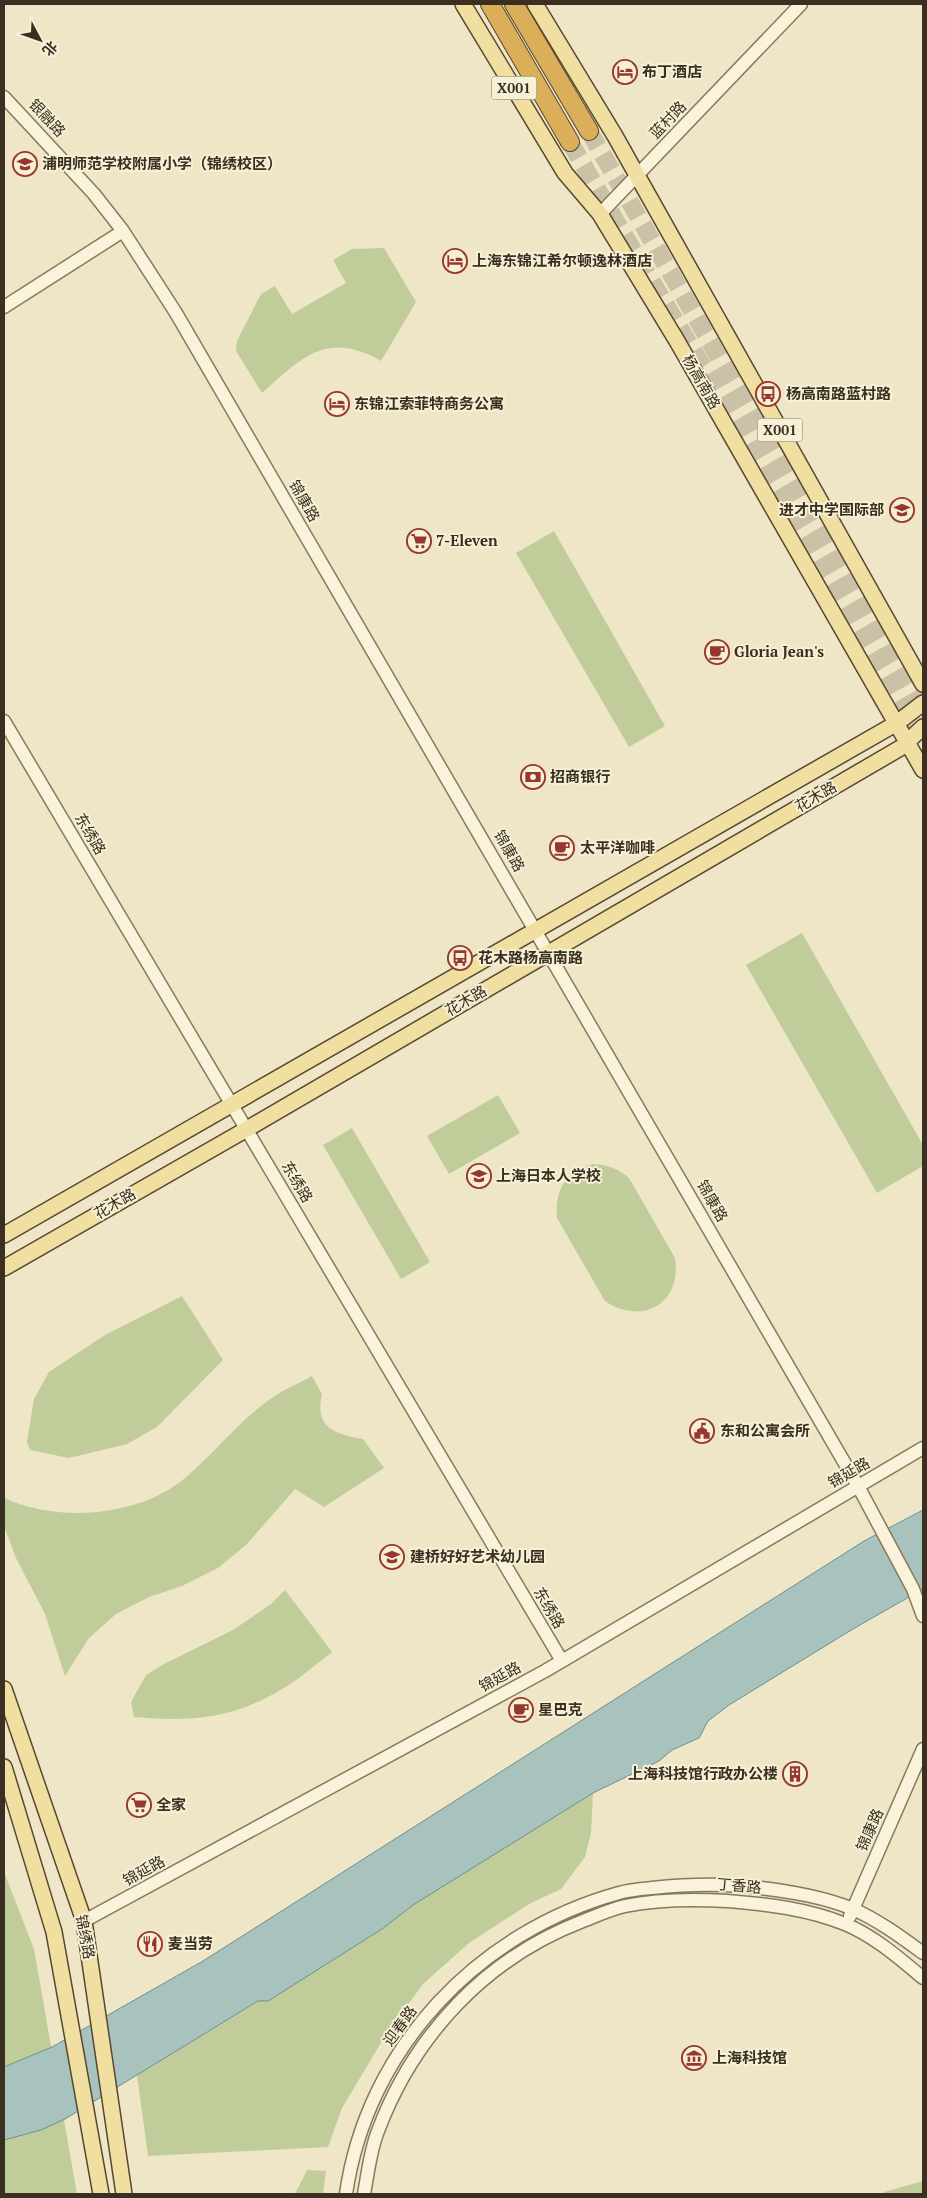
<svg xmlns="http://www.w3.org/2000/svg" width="927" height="2198" viewBox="0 0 927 2198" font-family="'PT Serif','Noto Sans SC',serif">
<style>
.green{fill:#c1cc9b}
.water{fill:#a8c2bd;stroke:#6e908b}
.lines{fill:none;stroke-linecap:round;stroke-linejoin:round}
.highway-tunnel{stroke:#cac1a6;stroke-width:18;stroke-dasharray:18 9;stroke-linecap:butt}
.minor-casing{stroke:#89795c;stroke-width:15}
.major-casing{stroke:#574730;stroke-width:18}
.highway-casing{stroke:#574730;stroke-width:20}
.minor{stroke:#f8f3da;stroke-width:12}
.major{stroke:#f0dfa0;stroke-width:15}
.highway{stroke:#dbaf5a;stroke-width:18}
.labels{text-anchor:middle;stroke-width:4;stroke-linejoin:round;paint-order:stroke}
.shield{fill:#f5f0d6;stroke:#726957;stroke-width:1}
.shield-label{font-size:14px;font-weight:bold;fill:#3a2f20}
.poi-label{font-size:15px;font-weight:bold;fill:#3a2f20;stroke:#f5f0d6;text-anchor:start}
.street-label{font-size:15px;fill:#3a2f20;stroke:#f5f0d6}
</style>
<rect width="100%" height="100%" fill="#eee6c7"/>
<path class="green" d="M 384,248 L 416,302 L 381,361 C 326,330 302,358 262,393 L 236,351 L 237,341 L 261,294 L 275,286 L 292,314 L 346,283 L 333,260 L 352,249 Z
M 554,531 L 665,726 L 629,747 L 516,553 Z
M 802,933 L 923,1145 L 923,1166 L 877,1193 L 746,965 Z
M 498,1095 L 520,1133 L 449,1174 L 427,1136 Z
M 352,1128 L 430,1262 L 401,1279 L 323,1145 Z
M 593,1164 C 608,1165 617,1168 629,1178 L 675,1258 C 682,1304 642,1326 605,1301 L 557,1218 C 555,1189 565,1173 593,1164 Z
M 182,1296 L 223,1360 L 157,1427 L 127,1444 L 69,1458 L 30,1450 L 27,1442 L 34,1399 L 49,1372 L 105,1335 Z
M 312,1376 L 322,1394 C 314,1428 335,1434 363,1439 L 384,1468 L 324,1507 L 295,1489 L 246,1545 L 218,1568 L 182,1586 L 149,1597 L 116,1614 L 89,1638 L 65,1676 L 45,1614 L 16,1558 L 4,1526 L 4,1498 C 58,1523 139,1517 185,1478 C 214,1454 238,1422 269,1400 C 282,1390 298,1384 312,1376 Z
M 285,1590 L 332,1652 C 316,1664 300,1679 282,1689 C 233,1719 189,1722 134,1717 L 131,1702 L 146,1675 L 164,1664 L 233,1630 L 271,1604 Z
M 593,1793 L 591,1833 L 585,1857 L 561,1889 L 529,1904 L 469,1943 L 423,1984 L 385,2036 L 342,2108 L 328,2147 L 148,2156 L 137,2075 L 259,2001 L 268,2001 L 382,1929 L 413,1905 Z
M 4,1872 L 34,1949 L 77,2194 L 4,2194 Z
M 307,2170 L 326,2171 L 323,2194 L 295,2194 Z
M 923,2181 L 923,2194 L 885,2194 L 884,2192 Z"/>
<path class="water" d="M 923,1510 L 923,1589 L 853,1629 L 729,1705 L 708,1721 L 699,1738 L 672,1750 L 659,1761 L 593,1793 L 413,1905 L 382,1929 L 268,2001 L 258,2001 L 65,2119 L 41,2130 L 4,2140 L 4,2067 L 52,2047 L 203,1961 L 864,1541 Z"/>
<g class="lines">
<path class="highway-tunnel" d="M 589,131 L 923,713
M 570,142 C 685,343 811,538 923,740"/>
<defs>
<path id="minor" d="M 4,97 L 94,194 L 123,231
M 600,214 L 801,4
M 4,307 L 123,231 L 176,313 L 858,1486 L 913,1589 L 923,1616
M 4,721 L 562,1661
M 850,1916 L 923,1749
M 84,1921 L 545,1671 L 923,1448
M 346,2194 C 367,2048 478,1932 619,1893 C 629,1890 641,1889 652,1888 C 689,1884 724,1883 761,1888 C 792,1892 824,1897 853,1909 C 878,1920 901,1937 923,1953
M 364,2194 C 368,2173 370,2151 378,2131 C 414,2035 486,1958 583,1921 C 596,1916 611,1909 625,1906 C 659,1899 693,1899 727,1901 C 767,1904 808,1909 845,1924 C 874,1936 899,1958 923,1978"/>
<path id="major" d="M 463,4 L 565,173 L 600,214 L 677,341 L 923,770
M 535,4 L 615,136 L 923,684
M 4,1235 L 897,723 L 923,703
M 4,1268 L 247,1129 L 902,747 L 923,727
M 4,1689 L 84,1921 L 124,2194
M 4,1767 L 54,1932 L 101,2194"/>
<path id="highway" d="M 490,4 L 570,142
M 514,4 L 589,131"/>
</defs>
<use href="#minor" class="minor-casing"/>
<use href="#major" class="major-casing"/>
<use href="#highway" class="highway-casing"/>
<use href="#minor" class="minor"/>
<use href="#major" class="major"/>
<use href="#highway" class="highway"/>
</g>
<defs>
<symbol id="hotel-ring" viewBox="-11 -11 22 22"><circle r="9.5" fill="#f5f0d6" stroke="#97372d" stroke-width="1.5"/><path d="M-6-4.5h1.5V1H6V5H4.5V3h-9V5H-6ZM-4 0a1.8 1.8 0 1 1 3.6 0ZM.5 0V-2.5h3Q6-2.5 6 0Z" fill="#97372d"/></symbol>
<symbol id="school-ring" viewBox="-11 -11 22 22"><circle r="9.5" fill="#f5f0d6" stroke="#97372d" stroke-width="1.5"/><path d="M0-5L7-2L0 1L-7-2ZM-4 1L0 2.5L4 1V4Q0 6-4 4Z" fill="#97372d"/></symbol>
<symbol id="bus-ring" viewBox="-11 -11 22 22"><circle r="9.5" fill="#f5f0d6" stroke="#97372d" stroke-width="1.5"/><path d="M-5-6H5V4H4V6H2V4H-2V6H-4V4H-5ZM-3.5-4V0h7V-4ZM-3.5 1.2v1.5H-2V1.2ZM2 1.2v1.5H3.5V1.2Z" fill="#97372d"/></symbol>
<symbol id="supermarket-ring" viewBox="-11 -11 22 22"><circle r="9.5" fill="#f5f0d6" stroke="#97372d" stroke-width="1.5"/><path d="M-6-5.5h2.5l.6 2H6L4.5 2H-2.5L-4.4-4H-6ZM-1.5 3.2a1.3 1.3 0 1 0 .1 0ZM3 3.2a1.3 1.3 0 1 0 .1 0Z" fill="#97372d"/></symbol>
<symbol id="cafe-ring" viewBox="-11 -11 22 22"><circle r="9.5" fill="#f5f0d6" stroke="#97372d" stroke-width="1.5"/><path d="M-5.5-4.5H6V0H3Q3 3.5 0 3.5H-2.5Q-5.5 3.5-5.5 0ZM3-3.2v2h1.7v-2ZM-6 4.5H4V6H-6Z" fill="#97372d"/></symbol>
<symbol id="bank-ring" viewBox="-11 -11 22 22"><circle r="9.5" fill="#f5f0d6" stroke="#97372d" stroke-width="1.5"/><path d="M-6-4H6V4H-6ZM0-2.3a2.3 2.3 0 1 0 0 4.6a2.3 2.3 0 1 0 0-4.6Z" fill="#97372d"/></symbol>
<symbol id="civic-ring" viewBox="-11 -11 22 22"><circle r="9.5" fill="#f5f0d6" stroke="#97372d" stroke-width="1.5"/><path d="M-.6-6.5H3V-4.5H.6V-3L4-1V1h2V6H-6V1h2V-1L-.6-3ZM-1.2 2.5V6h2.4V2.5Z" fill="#97372d"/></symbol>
<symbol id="building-ring" viewBox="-11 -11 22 22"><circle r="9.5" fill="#f5f0d6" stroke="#97372d" stroke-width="1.5"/><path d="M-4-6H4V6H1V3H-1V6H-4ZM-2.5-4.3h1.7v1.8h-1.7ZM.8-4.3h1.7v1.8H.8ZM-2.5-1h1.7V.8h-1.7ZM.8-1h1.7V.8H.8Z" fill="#97372d"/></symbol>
<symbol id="restaurant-ring" viewBox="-11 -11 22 22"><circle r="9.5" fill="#f5f0d6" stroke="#97372d" stroke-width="1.5"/><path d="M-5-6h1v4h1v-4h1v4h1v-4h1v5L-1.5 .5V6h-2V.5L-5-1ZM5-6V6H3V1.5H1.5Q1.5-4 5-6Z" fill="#97372d"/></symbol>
<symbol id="museum-ring" viewBox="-11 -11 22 22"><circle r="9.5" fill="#f5f0d6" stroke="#97372d" stroke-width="1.5"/><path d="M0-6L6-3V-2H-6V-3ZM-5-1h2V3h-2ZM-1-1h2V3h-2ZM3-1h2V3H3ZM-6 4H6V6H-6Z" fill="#97372d"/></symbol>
</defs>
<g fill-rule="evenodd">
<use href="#hotel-ring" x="611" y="58" width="28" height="28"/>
<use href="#school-ring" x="11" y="150" width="28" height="28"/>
<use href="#hotel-ring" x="441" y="247" width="28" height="28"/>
<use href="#bus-ring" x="754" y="380" width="28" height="28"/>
<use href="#hotel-ring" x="323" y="390" width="28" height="28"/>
<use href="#school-ring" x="888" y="496" width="28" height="28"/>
<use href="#supermarket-ring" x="405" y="527" width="28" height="28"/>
<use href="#cafe-ring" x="703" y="638" width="28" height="28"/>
<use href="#bank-ring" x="519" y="763" width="28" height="28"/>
<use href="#cafe-ring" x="548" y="834" width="28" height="28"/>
<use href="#bus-ring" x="446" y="944" width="28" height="28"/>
<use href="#school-ring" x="465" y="1162" width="28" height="28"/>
<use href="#civic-ring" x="688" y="1417" width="28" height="28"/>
<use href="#school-ring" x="378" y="1543" width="28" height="28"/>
<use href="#cafe-ring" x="507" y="1696" width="28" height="28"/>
<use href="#building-ring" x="781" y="1760" width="28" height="28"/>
<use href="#supermarket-ring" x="125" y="1791" width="28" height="28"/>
<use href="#restaurant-ring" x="136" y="1930" width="28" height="28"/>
<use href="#museum-ring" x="680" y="2044" width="28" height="28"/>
</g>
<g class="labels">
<g class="shield">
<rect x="491.5" y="76.5" width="45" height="23" rx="4"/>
<rect x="757.5" y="418.5" width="45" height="23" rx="4"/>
</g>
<g class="shield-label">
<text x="514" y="93">X001</text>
<text x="780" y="435">X001</text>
</g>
<g class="poi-label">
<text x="642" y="77">布丁酒店</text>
<text x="42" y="169">浦明师范学校附属小学（锦绣校区）</text>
<text x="472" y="266">上海东锦江希尔顿逸林酒店</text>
<text x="786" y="399">杨高南路蓝村路</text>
<text x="354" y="409">东锦江索菲特商务公寓</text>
<text x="884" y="515" text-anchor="end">进才中学国际部</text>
<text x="436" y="546">7-Eleven</text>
<text x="734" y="657">Gloria Jean's</text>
<text x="550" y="782">招商银行</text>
<text x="580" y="853">太平洋咖啡</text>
<text x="478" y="963">花木路杨高南路</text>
<text x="496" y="1181">上海日本人学校</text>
<text x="720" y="1436">东和公寓会所</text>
<text x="410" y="1562">建桥好好艺术幼儿园</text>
<text x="538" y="1715">星巴克</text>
<text x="778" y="1779" text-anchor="end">上海科技馆行政办公楼</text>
<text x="156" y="1810">全家</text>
<text x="168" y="1949">麦当劳</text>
<text x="712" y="2063">上海科技馆</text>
</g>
<g class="street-label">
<text transform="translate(47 118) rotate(47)" y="5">银融路</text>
<text transform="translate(668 120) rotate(-46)" y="5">蓝村路</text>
<text transform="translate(701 382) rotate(60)" y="5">杨高南路</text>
<text transform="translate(304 501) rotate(60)" y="5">锦康路</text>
<text transform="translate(816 797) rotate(-30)" y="5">花木路</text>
<text transform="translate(90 834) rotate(59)" y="5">东绣路</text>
<text transform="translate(509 851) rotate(60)" y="5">锦康路</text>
<text transform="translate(466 1001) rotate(-30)" y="5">花木路</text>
<text transform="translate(297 1182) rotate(59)" y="5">东绣路</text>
<text transform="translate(712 1201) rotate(60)" y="5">锦康路</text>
<text transform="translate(115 1204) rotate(-30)" y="5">花木路</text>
<text transform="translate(849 1473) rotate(-30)" y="5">锦延路</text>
<text transform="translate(549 1608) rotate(59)" y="5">东绣路</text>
<text transform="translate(500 1677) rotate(-29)" y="5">锦延路</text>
<text transform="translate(870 1830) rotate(-66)" y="5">锦康路</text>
<text transform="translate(144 1871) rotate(-29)" y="5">锦延路</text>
<text transform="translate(739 1886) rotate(5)" y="5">丁香路</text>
<text transform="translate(85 1937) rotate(79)" y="5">锦绣路</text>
<text transform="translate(400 2026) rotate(-54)" y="5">迎春路</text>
</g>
</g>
<rect width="927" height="2198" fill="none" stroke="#3a2f20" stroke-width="10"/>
<g transform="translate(40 40) rotate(131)" stroke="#f5f0d6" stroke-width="4" paint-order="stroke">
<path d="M0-4L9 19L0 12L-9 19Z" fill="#3a2f20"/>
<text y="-8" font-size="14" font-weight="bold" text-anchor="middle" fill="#3a2f20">北</text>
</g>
</svg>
